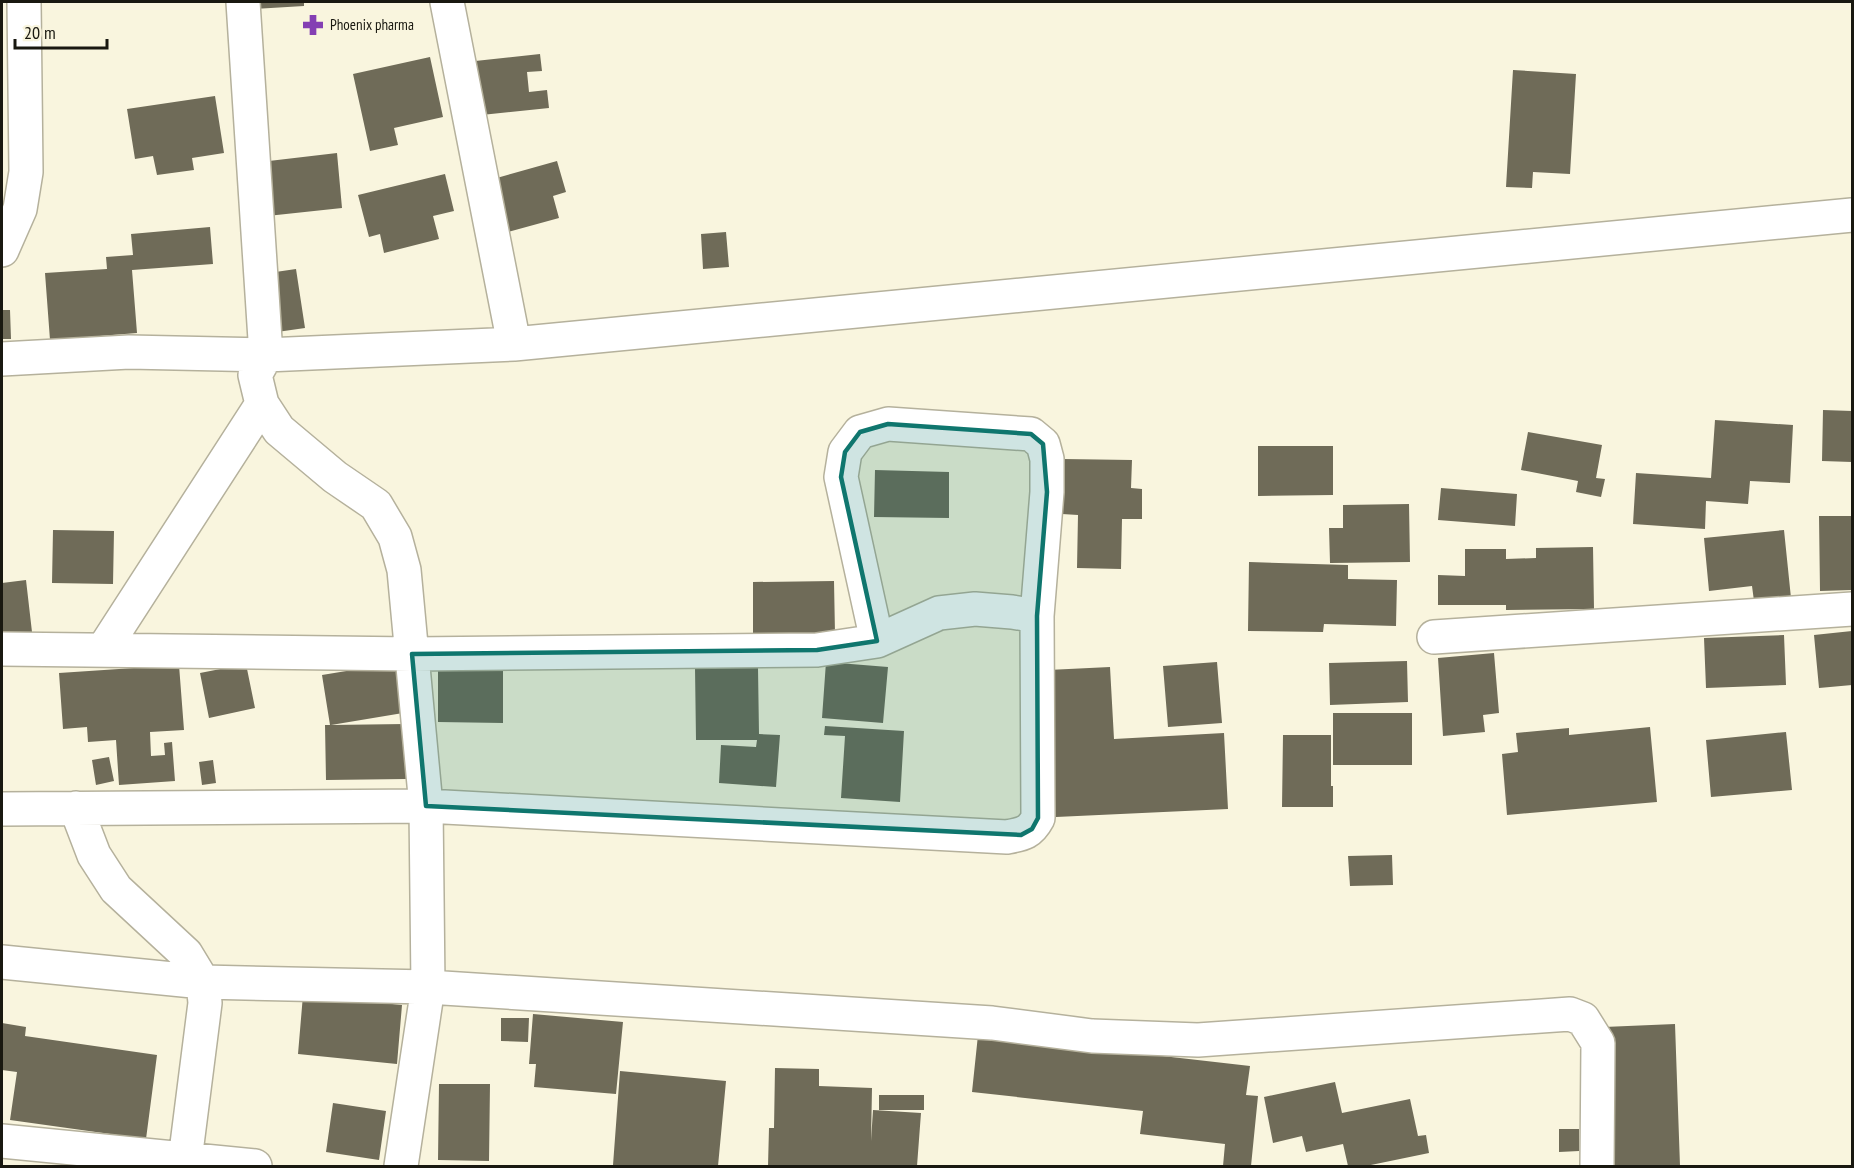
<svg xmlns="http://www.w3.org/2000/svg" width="1854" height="1168" viewBox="0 0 1854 1168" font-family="'PT Sans Narrow',sans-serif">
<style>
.building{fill:#6f6b58}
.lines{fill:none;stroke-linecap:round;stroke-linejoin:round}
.minor-casing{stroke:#b5b19c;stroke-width:36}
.minor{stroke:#fff;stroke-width:33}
.marked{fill:#0f766e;fill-opacity:0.2;stroke:#0f766e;stroke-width:4.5;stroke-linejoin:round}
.labels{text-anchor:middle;stroke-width:4.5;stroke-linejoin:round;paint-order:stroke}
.poi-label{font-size:15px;fill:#191810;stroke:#f9f5de;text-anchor:start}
</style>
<rect width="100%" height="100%" fill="#f9f5de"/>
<path class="building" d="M 251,2 L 304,2 L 304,6 L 252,9 Z
M 540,54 L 542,71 L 527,72 L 529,92 L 547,90 L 549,108 L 472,116 L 466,62 Z
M 430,57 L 443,117 L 394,128 L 398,145 L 370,151 L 353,74 Z
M 1513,70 L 1576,74 L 1570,174 L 1533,172 L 1532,188 L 1506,187 Z
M 215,96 L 224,153 L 192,158 L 194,170 L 157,175 L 153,156 L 135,159 L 127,109 Z
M 337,153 L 342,208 L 258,217 L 252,163 Z
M 557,161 L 566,192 L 553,196 L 559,218 L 494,236 L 479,183 Z
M 445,174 L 454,211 L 433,216 L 439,239 L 384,253 L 380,234 L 369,237 L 358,195 Z
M 210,227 L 213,264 L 132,270 L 137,333 L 50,340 L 45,273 L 107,269 L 106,257 L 133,255 L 131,234 Z
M 726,232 L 729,267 L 703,269 L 701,234 Z
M 296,269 L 305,328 L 263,334 L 255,275 Z
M 2,310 L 10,310 L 11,339 L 2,339 Z
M 1823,410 L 1852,411 L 1852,462 L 1822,461 Z
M 1715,420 L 1793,425 L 1790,483 L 1750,481 L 1748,504 L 1706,501 L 1705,529 L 1633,524 L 1636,473 L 1711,478 Z
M 1528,432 L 1602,445 L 1596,478 L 1605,479 L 1601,497 L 1576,492 L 1578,481 L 1521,470 Z
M 1258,446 L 1333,446 L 1333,495 L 1258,496 Z
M 1063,459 L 1132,460 L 1131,488 L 1142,489 L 1142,519 L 1122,519 L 1121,569 L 1077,568 L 1078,515 L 1062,514 Z
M 875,470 L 949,472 L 949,518 L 874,517 Z
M 1441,488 L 1517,494 L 1515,526 L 1438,520 Z
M 1409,504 L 1410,562 L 1330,563 L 1329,528 L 1343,528 L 1343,505 Z
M 1819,516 L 1852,516 L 1852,590 L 1820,591 Z
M 53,530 L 114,531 L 113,584 L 52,583 Z
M 1784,530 L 1791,598 L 1754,601 L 1752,586 L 1709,591 L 1704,538 Z
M 1593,547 L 1594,609 L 1506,610 L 1506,605 L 1438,605 L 1438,575 L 1465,576 L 1465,549 L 1506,549 L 1506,559 L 1536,558 L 1536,548 Z
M 1249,562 L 1348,565 L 1348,579 L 1397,580 L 1396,626 L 1324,624 L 1323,632 L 1248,631 Z
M 26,580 L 32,632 L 2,635 L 2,583 Z
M 834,581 L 835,634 L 753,635 L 753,582 Z
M 1852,631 L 1852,685 L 1819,688 L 1814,635 Z
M 1784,635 L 1786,685 L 1706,688 L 1704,638 Z
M 1494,653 L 1499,713 L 1483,715 L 1485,732 L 1443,736 L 1438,658 Z
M 1407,661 L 1408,702 L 1330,705 L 1329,663 Z
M 826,662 L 888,667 L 883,723 L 822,718 Z
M 1217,662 L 1222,723 L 1168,727 L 1163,666 Z
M 395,663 L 403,713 L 331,725 L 405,724 L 406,779 L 326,780 L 325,725 L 330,725 L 322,675 Z
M 246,664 L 255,708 L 209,718 L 200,673 Z
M 179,665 L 184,730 L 150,732 L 151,756 L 165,755 L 164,743 L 172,742 L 175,781 L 119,785 L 116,740 L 88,742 L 87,727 L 63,729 L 59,673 Z
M 438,665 L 503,666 L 503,723 L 438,722 Z
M 1110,667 L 1114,739 L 1224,733 L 1228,809 L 1056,817 L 1048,670 Z
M 695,668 L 758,668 L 759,734 L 780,735 L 776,787 L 719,783 L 721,745 L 756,747 L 757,740 L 696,740 Z
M 1333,713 L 1412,713 L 1412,765 L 1333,765 Z
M 825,726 L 904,731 L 900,802 L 841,798 L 845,736 L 824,735 Z
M 1650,727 L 1657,802 L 1507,815 L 1502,754 L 1518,752 L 1516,733 L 1569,728 L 1569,735 Z
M 1786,732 L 1792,790 L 1711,797 L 1706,740 Z
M 1283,735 L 1331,735 L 1331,786 L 1333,786 L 1333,807 L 1282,807 Z
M 109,757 L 114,781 L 96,785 L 92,760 Z
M 213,760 L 216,783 L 202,785 L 199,762 Z
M 1392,855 L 1393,885 L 1350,886 L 1348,856 Z
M 303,995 L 402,1005 L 397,1064 L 298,1054 Z
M 533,1014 L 623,1022 L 616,1094 L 534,1087 L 536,1064 L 529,1064 Z
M 501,1018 L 529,1018 L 528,1042 L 501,1041 Z
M 2,1023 L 26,1027 L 25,1036 L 157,1055 L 146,1139 L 10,1120 L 17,1072 L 2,1070 Z
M 1675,1024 L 1680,1166 L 1610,1166 L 1604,1027 Z
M 978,1035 L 1250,1066 L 1246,1095 L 1258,1096 L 1251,1166 L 1223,1166 L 1225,1144 L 1140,1134 L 1143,1111 L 972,1092 Z
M 775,1068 L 819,1069 L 819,1086 L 872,1088 L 871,1141 L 873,1110 L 921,1113 L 917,1166 L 768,1166 L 769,1128 L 774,1128 Z
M 620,1071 L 726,1081 L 718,1166 L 613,1165 Z
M 1335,1082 L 1342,1113 L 1410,1099 L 1418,1136 L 1426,1135 L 1429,1153 L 1366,1166 L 1348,1166 L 1343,1144 L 1306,1152 L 1302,1136 L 1273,1143 L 1264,1097 Z
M 439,1084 L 490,1084 L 489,1161 L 438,1160 Z
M 879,1095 L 924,1095 L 924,1110 L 879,1110 Z
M 333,1103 L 386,1111 L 379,1160 L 326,1152 Z
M 1559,1129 L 1579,1129 L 1579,1151 L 1559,1152 Z"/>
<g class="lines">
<defs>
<path id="minor" d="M 243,2 L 266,355 L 514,344 L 1852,215
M 447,2 L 514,344
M 2,250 L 20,209 L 26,172 L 24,2
M 2,359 L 129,352 L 266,355 L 255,375 L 262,404 L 279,430 L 335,477 L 376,505 L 395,537 L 404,570 L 426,806 L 428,987 L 401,1166
M 1434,637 L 1852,609
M 877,641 L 841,477 L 845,452 L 860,432 L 888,424 L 1031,434 L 1043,444 L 1047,459 L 1047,492 L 1037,616
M 2,649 L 412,654 L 817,650 L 877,641 L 939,613 L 975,609 L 1012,612 L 1037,616 L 1038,818 C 1030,833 1023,834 1007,837 L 426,806 L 2,809
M 103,650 L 262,404
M 76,808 L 94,855 L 116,889 L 186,954 L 203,982 L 205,1003 L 185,1160
M 2,962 L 203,982 L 428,987 L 992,1023 L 1092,1036 L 1198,1040 L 1570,1014 L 1583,1019 L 1598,1043 L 1597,1166
M 2,1141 L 255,1166"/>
</defs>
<use href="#minor" class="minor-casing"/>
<use href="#minor" class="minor"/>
</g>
<path class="marked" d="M 888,424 L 1031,434 L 1043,444 L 1047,492 L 1037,616 L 1038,818 L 1032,829 L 1021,835 L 426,806 L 412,654 L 817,650 L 877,641 L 841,477 L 845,452 L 860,432 Z"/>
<defs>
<symbol id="pharmacy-bare" viewBox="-9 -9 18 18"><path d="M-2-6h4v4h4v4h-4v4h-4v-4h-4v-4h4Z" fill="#843fb3" stroke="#f9f5de" stroke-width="2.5" paint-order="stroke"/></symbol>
</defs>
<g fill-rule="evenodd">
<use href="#pharmacy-bare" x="298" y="10" width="30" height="30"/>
</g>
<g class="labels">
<g class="poi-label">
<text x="330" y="30">Phoenix pharma</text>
</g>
</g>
<rect width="1854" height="1168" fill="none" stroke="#191810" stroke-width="6"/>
<path d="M15 39v9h92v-9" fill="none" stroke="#191810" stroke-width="3"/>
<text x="24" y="39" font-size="18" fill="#191810" stroke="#f9f5de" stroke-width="4.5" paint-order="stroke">20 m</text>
</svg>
